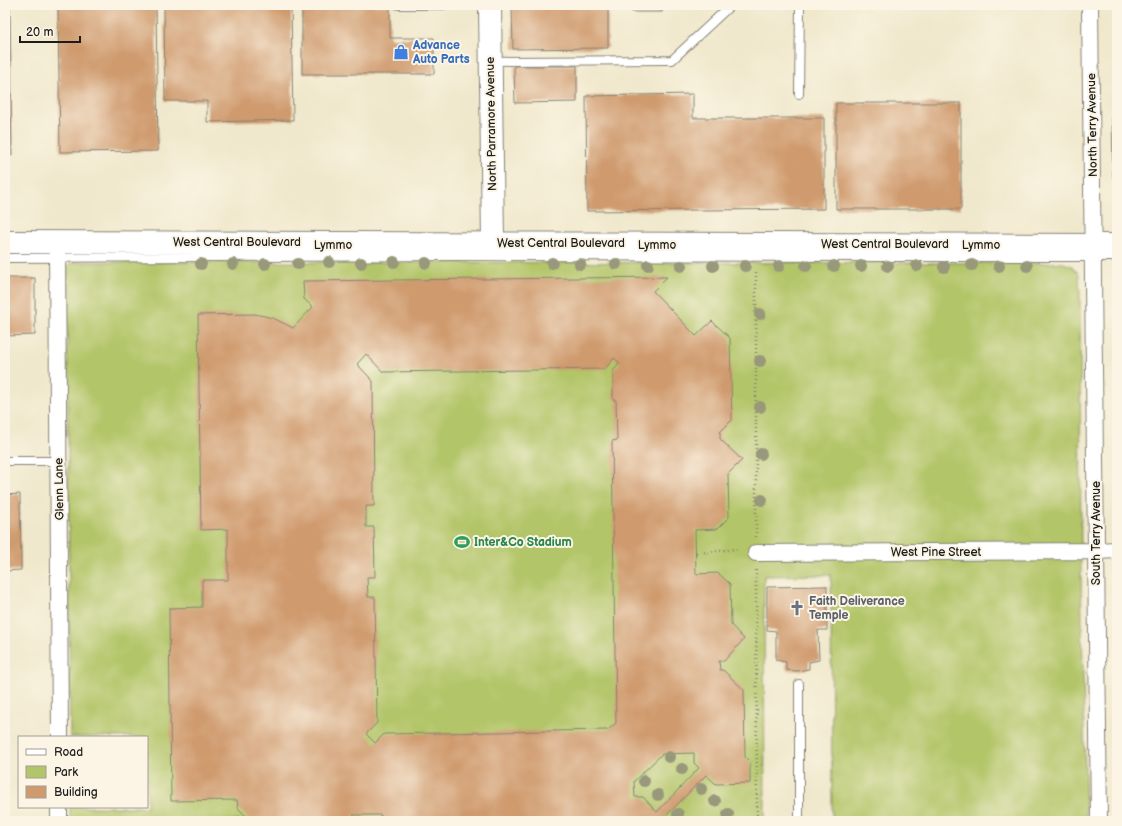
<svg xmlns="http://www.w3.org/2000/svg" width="1122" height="826" viewBox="0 0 1122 826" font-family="'Balsamiq Sans',sans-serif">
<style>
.green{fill:#b2c568;stroke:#677042}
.building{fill:#cf9a6d;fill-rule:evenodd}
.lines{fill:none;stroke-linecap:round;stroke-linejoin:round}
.lane-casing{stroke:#868274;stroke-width:10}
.street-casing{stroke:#868274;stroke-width:18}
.secondary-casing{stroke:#868274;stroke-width:24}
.path{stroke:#868274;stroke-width:2.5;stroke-dasharray:1 3;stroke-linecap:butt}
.lane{stroke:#fff;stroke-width:8}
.street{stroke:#fff;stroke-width:16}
.secondary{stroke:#fff;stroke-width:22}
.tree{fill:#98987a}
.labels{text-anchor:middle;stroke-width:4;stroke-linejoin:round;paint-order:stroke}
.shop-label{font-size:12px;font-weight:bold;fill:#366cbe;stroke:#fcf5e5;text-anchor:start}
.street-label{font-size:12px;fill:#1c1c1c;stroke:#fcf5e5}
.leisure-label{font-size:12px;font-weight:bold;fill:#27864d;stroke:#fcf5e5;text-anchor:start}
.worship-label{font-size:12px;font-weight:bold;fill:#5b616d;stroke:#fcf5e5;text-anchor:start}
</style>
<rect width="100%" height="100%" fill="#fcf5e5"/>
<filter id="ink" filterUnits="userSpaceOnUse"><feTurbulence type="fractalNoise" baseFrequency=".025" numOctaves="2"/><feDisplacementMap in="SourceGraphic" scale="8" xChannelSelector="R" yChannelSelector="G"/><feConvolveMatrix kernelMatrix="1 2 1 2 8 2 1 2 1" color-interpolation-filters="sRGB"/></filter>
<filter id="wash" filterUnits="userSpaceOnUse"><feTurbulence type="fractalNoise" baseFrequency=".012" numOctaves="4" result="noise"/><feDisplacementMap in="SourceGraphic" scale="16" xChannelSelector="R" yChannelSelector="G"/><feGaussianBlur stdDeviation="0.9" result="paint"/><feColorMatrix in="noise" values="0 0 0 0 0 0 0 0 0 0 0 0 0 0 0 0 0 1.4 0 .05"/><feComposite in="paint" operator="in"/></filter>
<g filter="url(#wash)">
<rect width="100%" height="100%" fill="#f0e8cc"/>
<path class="green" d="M 81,262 L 1063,263 L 1072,266 L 1079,274 L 1080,295 L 1081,573 L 1086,821 L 832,821 L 831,575 L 764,576 L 765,821 L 70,821 L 70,807 L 147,807 L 147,737 L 70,737 L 67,276 L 67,267 L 71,263 Z"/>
<g id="blocks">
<path class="building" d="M 5,5 L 10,5 L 12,155 L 5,155 Z
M 58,5 L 156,5 L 158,151 L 60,152 Z
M 164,5 L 291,5 L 293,120 L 207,122 L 207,101 L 165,101 Z
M 302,5 L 390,5 L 390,38 L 434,38 L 434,74 L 302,74 Z
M 512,5 L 608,5 L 608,48 L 513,49 Z
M 632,5 L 662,5 L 662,12 L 632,12 Z
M 514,66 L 577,66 L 577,102 L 515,103 Z
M 693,94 L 693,118 L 824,118 L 824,209 L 587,211 L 586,96 Z
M 836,103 L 961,103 L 961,209 L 836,209 Z
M 1117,116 L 1117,177 L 1113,177 L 1112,117 Z
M 667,277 L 653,291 L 696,336 L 712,321 L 730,338 L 732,420 L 720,432 L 720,439 L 742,460 L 728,474 L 729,517 L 717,529 L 695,530 L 696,574 L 718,573 L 730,584 L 731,625 L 744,639 L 724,661 L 719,661 L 720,670 L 723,670 L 744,690 L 745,757 L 750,762 L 750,783 L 716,784 L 706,775 L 664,818 L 666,821 L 381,821 L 381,815 L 353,815 L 359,821 L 251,821 L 238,808 L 237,800 L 171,801 L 169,608 L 202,607 L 202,580 L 228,580 L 228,529 L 201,530 L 198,315 L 255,314 L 273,318 L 293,328 L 313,307 L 304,299 L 303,281 ZM 366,354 L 383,372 L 605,369 L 614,358 L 620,363 L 613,371 L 613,400 L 616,400 L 617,440 L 612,441 L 616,723 L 608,730 L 384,734 L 375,743 L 366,734 L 377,723 L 375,597 L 368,597 L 367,577 L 375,577 L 374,527 L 366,527 L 366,506 L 374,506 L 373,381 L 357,364 ZM 694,753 L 694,763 L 699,768 L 657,812 L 643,797 L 635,797 L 634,781 L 662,754 Z
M 5,278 L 35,278 L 35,335 L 5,336 Z
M 20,494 L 21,570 L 5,571 L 5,495 Z
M 827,586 L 827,630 L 818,630 L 819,660 L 809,662 L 809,669 L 797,671 L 786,670 L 786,662 L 776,660 L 776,631 L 767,630 L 767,587 Z"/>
</g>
</g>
<g filter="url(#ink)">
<use href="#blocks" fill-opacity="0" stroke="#868274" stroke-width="1"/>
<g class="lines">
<defs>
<path id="lane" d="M 398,5 L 444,5
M 491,61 L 672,60 L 731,5
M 799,94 L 800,5
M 5,258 L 454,256 L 893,257 L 1117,257
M 5,461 L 58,461
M 799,684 L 799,821"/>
<path id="street" d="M 1090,5 L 1099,821
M 57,242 L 60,737
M 756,553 L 1096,551 L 1117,550
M 59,821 L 59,807"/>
<path id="secondary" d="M 490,5 L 493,243
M 5,242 L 1117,245"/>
</defs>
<use href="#lane" class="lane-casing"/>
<use href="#street" class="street-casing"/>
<use href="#secondary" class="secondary-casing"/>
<path class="path" d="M 756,272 L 756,537
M 696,553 L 739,549
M 756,570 L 757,821"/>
<use href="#lane" class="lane"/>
<use href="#street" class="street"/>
<use href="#secondary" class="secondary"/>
</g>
<g class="tree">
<circle cx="329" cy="262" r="6"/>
<circle cx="394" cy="262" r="6"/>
<circle cx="361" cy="263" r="6"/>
<circle cx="426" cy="263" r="6"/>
<circle cx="552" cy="263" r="6"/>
<circle cx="201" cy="264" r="6"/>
<circle cx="233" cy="264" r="6"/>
<circle cx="265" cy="264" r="6"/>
<circle cx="298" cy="264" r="6"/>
<circle cx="580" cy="264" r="6"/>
<circle cx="616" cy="264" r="6"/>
<circle cx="648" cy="265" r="6"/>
<circle cx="972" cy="265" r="6"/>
<circle cx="681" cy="266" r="6"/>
<circle cx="713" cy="266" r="6"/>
<circle cx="745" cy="266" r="6"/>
<circle cx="779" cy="266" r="6"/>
<circle cx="806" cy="266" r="6"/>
<circle cx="834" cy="266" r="6"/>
<circle cx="861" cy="266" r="6"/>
<circle cx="888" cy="266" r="6"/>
<circle cx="917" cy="266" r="6"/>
<circle cx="999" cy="266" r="6"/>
<circle cx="1027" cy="266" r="6"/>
<circle cx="944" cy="267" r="6"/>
<circle cx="760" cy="314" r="6"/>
<circle cx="760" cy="361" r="6"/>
<circle cx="760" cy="407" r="6"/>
<circle cx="761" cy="454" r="6"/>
<circle cx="762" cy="500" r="6"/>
<circle cx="669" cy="757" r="6"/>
<circle cx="682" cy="769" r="6"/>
<circle cx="644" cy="781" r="6"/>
<circle cx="701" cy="789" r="6"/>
<circle cx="658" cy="795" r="6"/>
<circle cx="715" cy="801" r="6"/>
<circle cx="678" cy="814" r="6"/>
<circle cx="728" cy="814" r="6"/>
</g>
</g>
<defs>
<symbol id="shop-bare" viewBox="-9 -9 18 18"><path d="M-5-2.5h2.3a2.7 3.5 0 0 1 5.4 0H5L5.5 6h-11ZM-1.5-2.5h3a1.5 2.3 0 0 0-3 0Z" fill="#3f7fe0" stroke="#fcf5e5" stroke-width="2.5" paint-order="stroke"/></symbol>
<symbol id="stadium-bare" viewBox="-9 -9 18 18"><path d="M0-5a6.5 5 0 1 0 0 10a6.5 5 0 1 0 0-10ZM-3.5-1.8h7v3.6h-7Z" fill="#2e9e5b" stroke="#fcf5e5" stroke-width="2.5" paint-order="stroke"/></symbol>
<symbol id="church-bare" viewBox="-9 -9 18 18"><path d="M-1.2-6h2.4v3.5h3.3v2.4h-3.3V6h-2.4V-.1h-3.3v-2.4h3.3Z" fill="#6b7280" stroke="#fcf5e5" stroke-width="2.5" paint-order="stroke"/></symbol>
</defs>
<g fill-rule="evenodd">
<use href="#shop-bare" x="390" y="41" width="22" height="22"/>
<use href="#stadium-bare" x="451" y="531" width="22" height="22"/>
<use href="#church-bare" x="786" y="597" width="22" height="22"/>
</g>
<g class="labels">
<g class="shop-label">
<text x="413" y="49">Advance<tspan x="413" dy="14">Auto Parts</tspan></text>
</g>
<g class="street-label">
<text transform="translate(491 124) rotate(-91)" y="4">North Parramore Avenue</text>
<text transform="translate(1092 125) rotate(-91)" y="4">North Terry Avenue</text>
<text x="237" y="246">West Central Boulevard</text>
<text x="561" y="247">West Central Boulevard</text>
<text x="885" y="248">West Central Boulevard</text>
<text x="333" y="249">Lymmo</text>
<text x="657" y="249">Lymmo</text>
<text x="981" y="249">Lymmo</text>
<text transform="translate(59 489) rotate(-91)" y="4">Glenn Lane</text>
<text transform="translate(1096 533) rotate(-90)" y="4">South Terry Avenue</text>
<text x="936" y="556">West Pine Street</text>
</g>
<g class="leisure-label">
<text x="474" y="546">Inter&amp;Co Stadium</text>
</g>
<g class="worship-label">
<text x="809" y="605">Faith Deliverance<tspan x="809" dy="14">Temple</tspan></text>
</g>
</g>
<rect width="1122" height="826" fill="none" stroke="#fcf5e5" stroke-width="20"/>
<rect x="18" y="736" width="130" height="72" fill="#fcf5e5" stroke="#a29e95"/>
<rect x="26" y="749" width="20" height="6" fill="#ffffff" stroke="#a29e95"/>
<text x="54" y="756" font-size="12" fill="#1c1c1c">Road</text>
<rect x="26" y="766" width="20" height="12" fill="#b2c568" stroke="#a29e95"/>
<text x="54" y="776" font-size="12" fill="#1c1c1c">Park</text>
<rect x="26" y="786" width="20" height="12" fill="#cf9a6d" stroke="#a29e95"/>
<text x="54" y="796" font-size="12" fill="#1c1c1c">Building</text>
<path d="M20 36v6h60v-6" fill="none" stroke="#1c1c1c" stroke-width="2"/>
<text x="26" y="36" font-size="12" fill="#1c1c1c" stroke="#fcf5e5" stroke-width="3" paint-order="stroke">20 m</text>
</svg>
